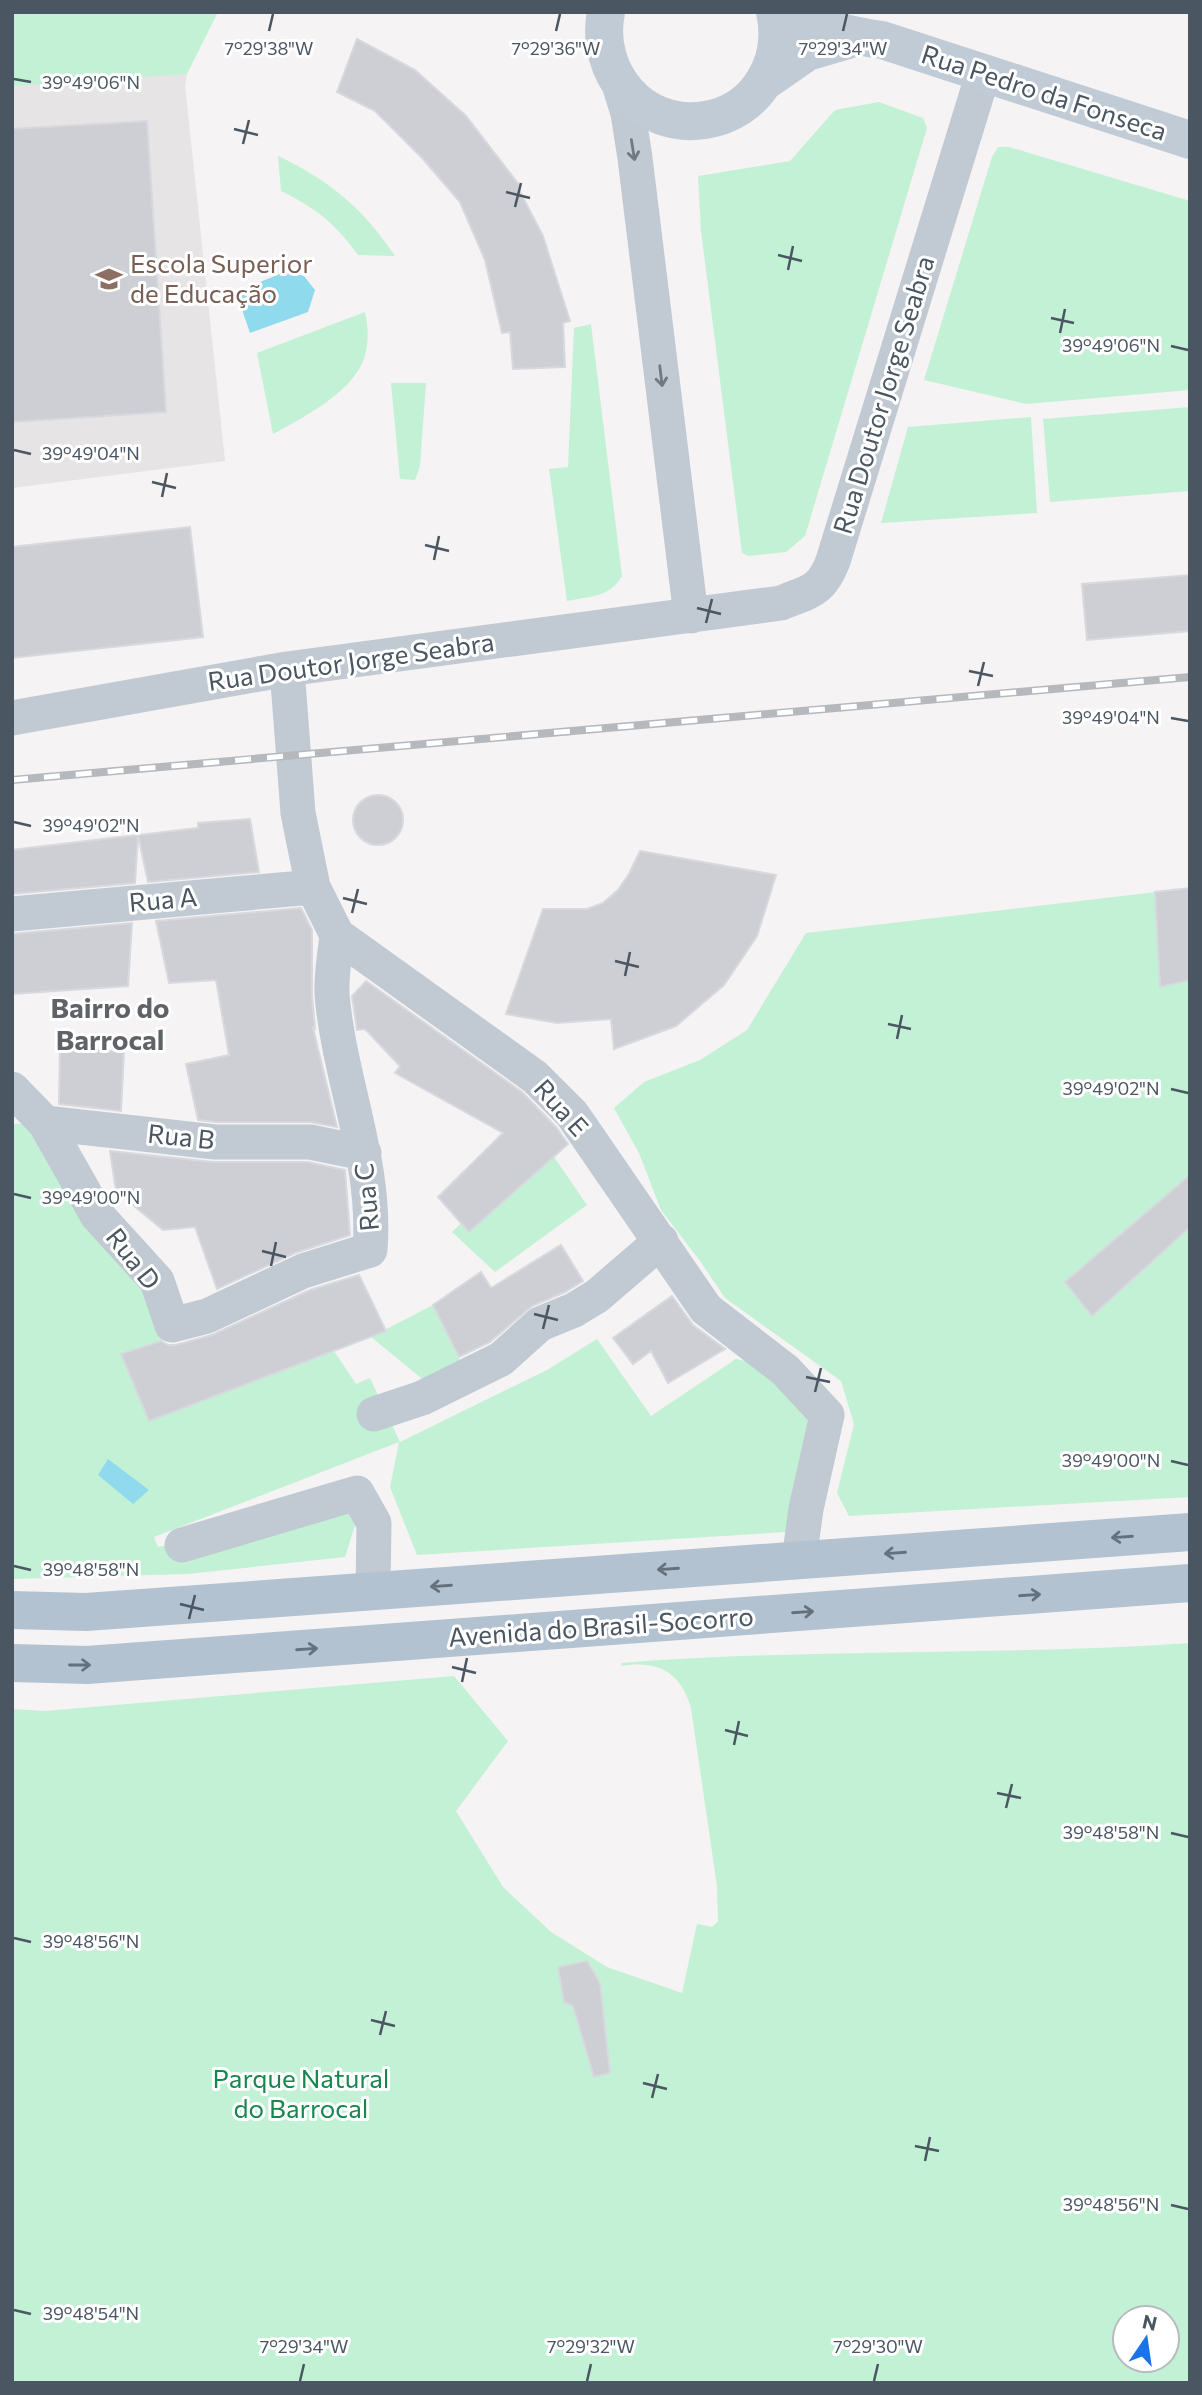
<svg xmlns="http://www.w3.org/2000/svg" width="1202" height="2395" viewBox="0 0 1202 2395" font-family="Commissioner,sans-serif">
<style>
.education{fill:#e6e4e5}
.green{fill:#c3f1d5;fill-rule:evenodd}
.water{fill:#90daee}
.building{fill:#cdcfd5;stroke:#d7d9de;stroke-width:2}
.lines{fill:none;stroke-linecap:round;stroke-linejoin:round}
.minor{stroke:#c1cad2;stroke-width:35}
.secondary{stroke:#c1cbd6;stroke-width:38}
.primary{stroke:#b3c2d1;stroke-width:38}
.rail-casing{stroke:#b5b8bd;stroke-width:8}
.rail{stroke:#fff;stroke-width:5;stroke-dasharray:16;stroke-linecap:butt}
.oneway{stroke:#6e7983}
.oneway2{stroke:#64717d}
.ticks{fill:none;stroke:#4a5661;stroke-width:2.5}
.labels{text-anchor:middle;stroke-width:6;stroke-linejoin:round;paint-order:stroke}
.street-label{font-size:26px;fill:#4a5661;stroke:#fff}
.education-label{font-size:26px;fill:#785e54;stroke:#fff;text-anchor:start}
.park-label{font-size:26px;fill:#17864f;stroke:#fff}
.neighbourhood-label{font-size:28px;font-weight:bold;fill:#5f6368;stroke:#fff}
.ticks-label{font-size:18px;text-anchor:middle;fill:#4a5661;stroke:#fff;stroke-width:6;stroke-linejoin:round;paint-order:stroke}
</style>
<rect width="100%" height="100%" fill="#f5f3f3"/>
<path class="education" d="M 12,12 L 187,74 L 185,85 L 225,461 L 12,488 Z"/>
<path class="green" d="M 12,12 L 218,12 L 187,74 L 12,86 Z
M 879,102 L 923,118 L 927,128 L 805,536 L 786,552 L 748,556 L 742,553 L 701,231 L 698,176 L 790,161 L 835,110 Z
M 998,147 L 1009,147 L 1190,201 L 1190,390 L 1026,404 L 924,380 L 992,157 Z
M 278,156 C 329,180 364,209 395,256 L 358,255 C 334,222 317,209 281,191 Z
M 365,312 C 374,356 360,378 324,404 C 307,415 291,425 273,434 L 257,353 Z
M 591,324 L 622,576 C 609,598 590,596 567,601 L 549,469 L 568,467 L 574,328 Z
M 391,383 L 426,383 L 420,466 L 415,480 L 400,479 Z
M 1190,407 L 1190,491 L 1050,502 L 1043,419 Z
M 1031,417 L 1037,513 L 881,523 L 908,427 Z
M 1190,888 L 1190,1497 L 849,1516 L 837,1493 L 854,1424 L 841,1381 L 725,1298 L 700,1261 L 661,1210 L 639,1153 L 614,1108 L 644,1082 L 700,1060 L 747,1030 L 806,933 Z
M 45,1123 L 173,1337 L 121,1354 L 334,1351 L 356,1384 L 370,1378 L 400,1442 L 547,1370 L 597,1339 L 651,1416 L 736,1359 L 785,1370 L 827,1415 L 803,1531 L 417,1555 L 390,1487 L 399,1442 L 154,1537 L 158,1547 L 346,1509 L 358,1516 L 345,1557 L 188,1574 L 12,1579 L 12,1124 Z
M 554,1157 L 587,1205 L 495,1272 L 452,1232 L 461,1223 L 470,1231 Z
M 433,1305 L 460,1360 L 437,1391 L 371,1337 Z
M 1190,1643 L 1190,2383 L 12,2383 L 12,1709 L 45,1711 L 454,1676 L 508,1741 L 456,1811 L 503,1887 L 551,1932 L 607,1967 L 682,1993 L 697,1924 L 712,1927 L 718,1921 L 717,1886 L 691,1708 C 681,1673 659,1660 622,1666 L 621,1663 C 810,1648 1000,1656 1190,1643 ZM 1125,2318 L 1167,2318 L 1167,2360 L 1125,2360 Z"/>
<path class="water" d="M 287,271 L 304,276 L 315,290 L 308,312 L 250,333 L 236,292 Z
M 108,1459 L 149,1490 L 133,1504 L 98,1475 Z"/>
<path class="building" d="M 357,39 L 415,70 L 466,116 L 520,186 L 518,188 L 543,236 L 570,321 L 563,323 L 565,367 L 513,369 L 510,332 L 502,333 L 485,260 L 460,202 L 423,159 L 375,111 L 337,92 Z
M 147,121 L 166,412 L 12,422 L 12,129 Z
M 190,527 L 203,637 L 12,658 L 12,547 Z
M 1190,575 L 1190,631 L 1087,640 L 1082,584 Z
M353 820a25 25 0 1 1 50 0a25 25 0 1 1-50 0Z
M 250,819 L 259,872 L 148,882 L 138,835 L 198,828 L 198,823 Z
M 138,835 L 135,883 L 12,894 L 12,850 Z
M 640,851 L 776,875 L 757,936 L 724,985 L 676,1026 L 614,1049 L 611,1019 L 557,1023 L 506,1014 L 543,909 L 587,909 L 603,903 L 618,890 L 629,874 Z
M 1190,888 L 1190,980 L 1160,987 L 1155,892 Z
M 301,908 L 312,930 L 312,995 L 315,1029 L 313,1028 L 337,1127 L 310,1122 L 216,1122 L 198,1120 L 186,1064 L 229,1055 L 216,980 L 169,983 L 156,921 Z
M 132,923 L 128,986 L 12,994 L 12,934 Z
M 366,981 L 522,1092 L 556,1127 L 568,1144 L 469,1232 L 438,1197 L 503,1133 L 395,1073 L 400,1066 L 365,1029 L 357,1030 L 352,996 Z
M 60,1048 L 124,1052 L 121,1111 L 59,1104 Z
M 110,1151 L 213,1162 L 308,1162 L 345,1170 L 350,1235 L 295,1253 L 217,1289 L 195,1227 L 163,1230 L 116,1191 Z
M 1190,1175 L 1190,1227 L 1092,1316 L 1065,1282 Z
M 561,1245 L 583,1281 L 565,1292 L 532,1306 L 490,1342 L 459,1357 L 433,1305 L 481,1272 L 491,1288 Z
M 359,1275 L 386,1331 L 149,1421 L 121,1354 L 161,1341 L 168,1345 L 176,1345 L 212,1335 L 310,1290 Z
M 672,1296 L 693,1325 L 725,1349 L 668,1383 L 651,1351 L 633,1364 L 613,1338 Z
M 587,1961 L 600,1983 L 610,2073 L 594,2077 L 573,2006 L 564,2002 L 558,1967 Z"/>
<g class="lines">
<path class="minor" d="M 619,84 L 628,113 L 635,158 L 691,616
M 287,669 L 298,813 L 313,887 L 337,935 L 535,1077 L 572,1114 L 706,1309 L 785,1370 L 827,1415 L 806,1509 L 799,1560
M 12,718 L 287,669 L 781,603 C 810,591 821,592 833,561 L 983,74
M 12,914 L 313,887
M 12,1089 L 45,1123 L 215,1142 L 310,1142 L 364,1153
M 45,1123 L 97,1215 L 157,1281 L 172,1325 L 207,1316 L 303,1271 L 370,1250 C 377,1161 339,1080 332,994 C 331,975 335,954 337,935
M 374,1414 L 422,1398 L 501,1359 L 540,1324 L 574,1310 L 597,1296 L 661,1241
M 182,1545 L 357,1493 L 374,1523 L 373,1591"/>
<path class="secondary" d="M 606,12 C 594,72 641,130 705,120 C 757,112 786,62 775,12
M 792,12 C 817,28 852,36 882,40 L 1190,140
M 765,81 L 807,52 L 858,37"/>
<path class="primary" d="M 12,1610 L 86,1612 L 1190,1532
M 12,1663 L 87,1665 L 1190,1583"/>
<defs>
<path id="rail" d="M 12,780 L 1190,677"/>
</defs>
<use href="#rail" class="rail-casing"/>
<use href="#rail" class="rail"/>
</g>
<defs><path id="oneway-shaft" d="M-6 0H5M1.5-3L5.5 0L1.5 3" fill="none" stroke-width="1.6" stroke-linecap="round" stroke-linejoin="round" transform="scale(1.75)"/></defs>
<g class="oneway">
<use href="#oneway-shaft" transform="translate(633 150) rotate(81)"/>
<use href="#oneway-shaft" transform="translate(661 376) rotate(83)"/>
</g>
<g class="oneway2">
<use href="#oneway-shaft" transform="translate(1122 1537) rotate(176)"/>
<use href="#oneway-shaft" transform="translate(895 1553) rotate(176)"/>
<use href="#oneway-shaft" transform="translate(668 1569) rotate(176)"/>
<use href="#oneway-shaft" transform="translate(441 1586) rotate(176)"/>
<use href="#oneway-shaft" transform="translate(1030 1595) rotate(-4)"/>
<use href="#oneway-shaft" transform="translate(803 1612) rotate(-4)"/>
<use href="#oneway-shaft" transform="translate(307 1649) rotate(-4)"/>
<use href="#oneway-shaft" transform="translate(80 1665)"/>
</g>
<path class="ticks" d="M 269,31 L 273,14M 556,31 L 560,14M 843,31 L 847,14M 14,79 L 31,82M 234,129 L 258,135M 243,144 L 249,120M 506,192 L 530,198M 515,207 L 521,183M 778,255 L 802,261M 788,270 L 793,246M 1051,318 L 1074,323M 1060,333 L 1065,309M 1171,346 L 1188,350M 14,450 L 31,454M 152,482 L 176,488M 162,497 L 167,473M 425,545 L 449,551M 434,560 L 439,536M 697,608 L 721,614M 706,623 L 712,599M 969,671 L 993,676M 978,686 L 984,662M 1171,718 L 1188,721M 14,822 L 31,826M 343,898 L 367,904M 352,913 L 358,889M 615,961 L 639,967M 625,976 L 630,952M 888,1024 L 911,1029M 897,1039 L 902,1015M 1171,1089 L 1188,1093M 14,1194 L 31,1198M 262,1251 L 286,1257M 271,1266 L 276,1242M 534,1314 L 558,1320M 543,1329 L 549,1305M 806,1377 L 830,1382M 815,1392 L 821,1368M 1171,1461 L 1188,1465M 14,1566 L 31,1570M 180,1604 L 204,1610M 189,1619 L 195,1595M 452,1667 L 476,1673M 462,1682 L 467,1658M 725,1730 L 748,1736M 734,1745 L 739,1721M 997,1793 L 1021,1798M 1006,1808 L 1012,1784M 1171,1833 L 1188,1837M 14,1938 L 31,1942M 371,2020 L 395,2026M 380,2035 L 386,2011M 643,2083 L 667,2089M 652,2098 L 658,2074M 915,2146 L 939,2151M 925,2161 L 930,2137M 1171,2205 L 1188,2209M 14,2310 L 31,2314M 300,2381 L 304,2364M 587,2381 L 591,2364M 874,2381 L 878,2364"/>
<defs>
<symbol id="university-bare" viewBox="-9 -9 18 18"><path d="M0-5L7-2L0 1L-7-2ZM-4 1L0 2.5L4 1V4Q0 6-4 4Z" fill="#8d6e63" stroke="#fff" stroke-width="2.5" paint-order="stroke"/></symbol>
</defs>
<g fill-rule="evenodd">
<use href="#university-bare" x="90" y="260" width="38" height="38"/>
</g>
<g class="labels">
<g class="street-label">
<text transform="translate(1044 93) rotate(18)" y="9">Rua Pedro da Fonseca</text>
<text transform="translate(884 395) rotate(-73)" y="9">Rua Doutor Jorge Seabra</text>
<text transform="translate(351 662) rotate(-8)" y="9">Rua Doutor Jorge Seabra</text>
<text transform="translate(163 900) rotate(-5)" y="9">Rua A</text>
<text transform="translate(561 1108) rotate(48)" y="9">Rua E</text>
<text transform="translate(181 1137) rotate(6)" y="9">Rua B</text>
<text transform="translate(367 1197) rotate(-95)" y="9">Rua C</text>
<text transform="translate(133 1259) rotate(52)" y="9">Rua D</text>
<text transform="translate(601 1627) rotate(-4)" y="9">Avenida do Brasil-Socorro</text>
</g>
<g class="education-label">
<text x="130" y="273">Escola Superior<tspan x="130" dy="30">de Educação</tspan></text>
</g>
<g class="park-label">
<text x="301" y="2088">Parque Natural<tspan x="301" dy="30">do Barrocal</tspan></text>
</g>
<g class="neighbourhood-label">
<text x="110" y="1018">Bairro do<tspan x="110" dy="32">Barrocal</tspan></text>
</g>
</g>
<g class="ticks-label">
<text x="269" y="55">7°29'38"W</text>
<text x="556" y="55">7°29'36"W</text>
<text x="843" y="55">7°29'34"W</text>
<text x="91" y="89">39°49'06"N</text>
<text x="1111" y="352">39°49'06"N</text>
<text x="91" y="460">39°49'04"N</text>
<text x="1111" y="724">39°49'04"N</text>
<text x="91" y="832">39°49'02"N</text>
<text x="1111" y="1095">39°49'02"N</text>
<text x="91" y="1204">39°49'00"N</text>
<text x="1111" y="1467">39°49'00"N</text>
<text x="91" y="1576">39°48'58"N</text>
<text x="1111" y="1839">39°48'58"N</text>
<text x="91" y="1948">39°48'56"N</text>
<text x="1111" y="2211">39°48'56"N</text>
<text x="91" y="2320">39°48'54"N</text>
<text x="304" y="2353">7°29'34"W</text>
<text x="591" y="2353">7°29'32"W</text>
<text x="878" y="2353">7°29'30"W</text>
</g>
<rect width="1202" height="2395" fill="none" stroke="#4a5661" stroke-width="28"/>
<g transform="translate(1146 2339) rotate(13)"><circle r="33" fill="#ffffff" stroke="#b7bbc0" stroke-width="2"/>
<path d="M0-5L12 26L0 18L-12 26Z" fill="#1a73e8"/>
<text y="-10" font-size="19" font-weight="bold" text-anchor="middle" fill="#4a5661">N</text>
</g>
</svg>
